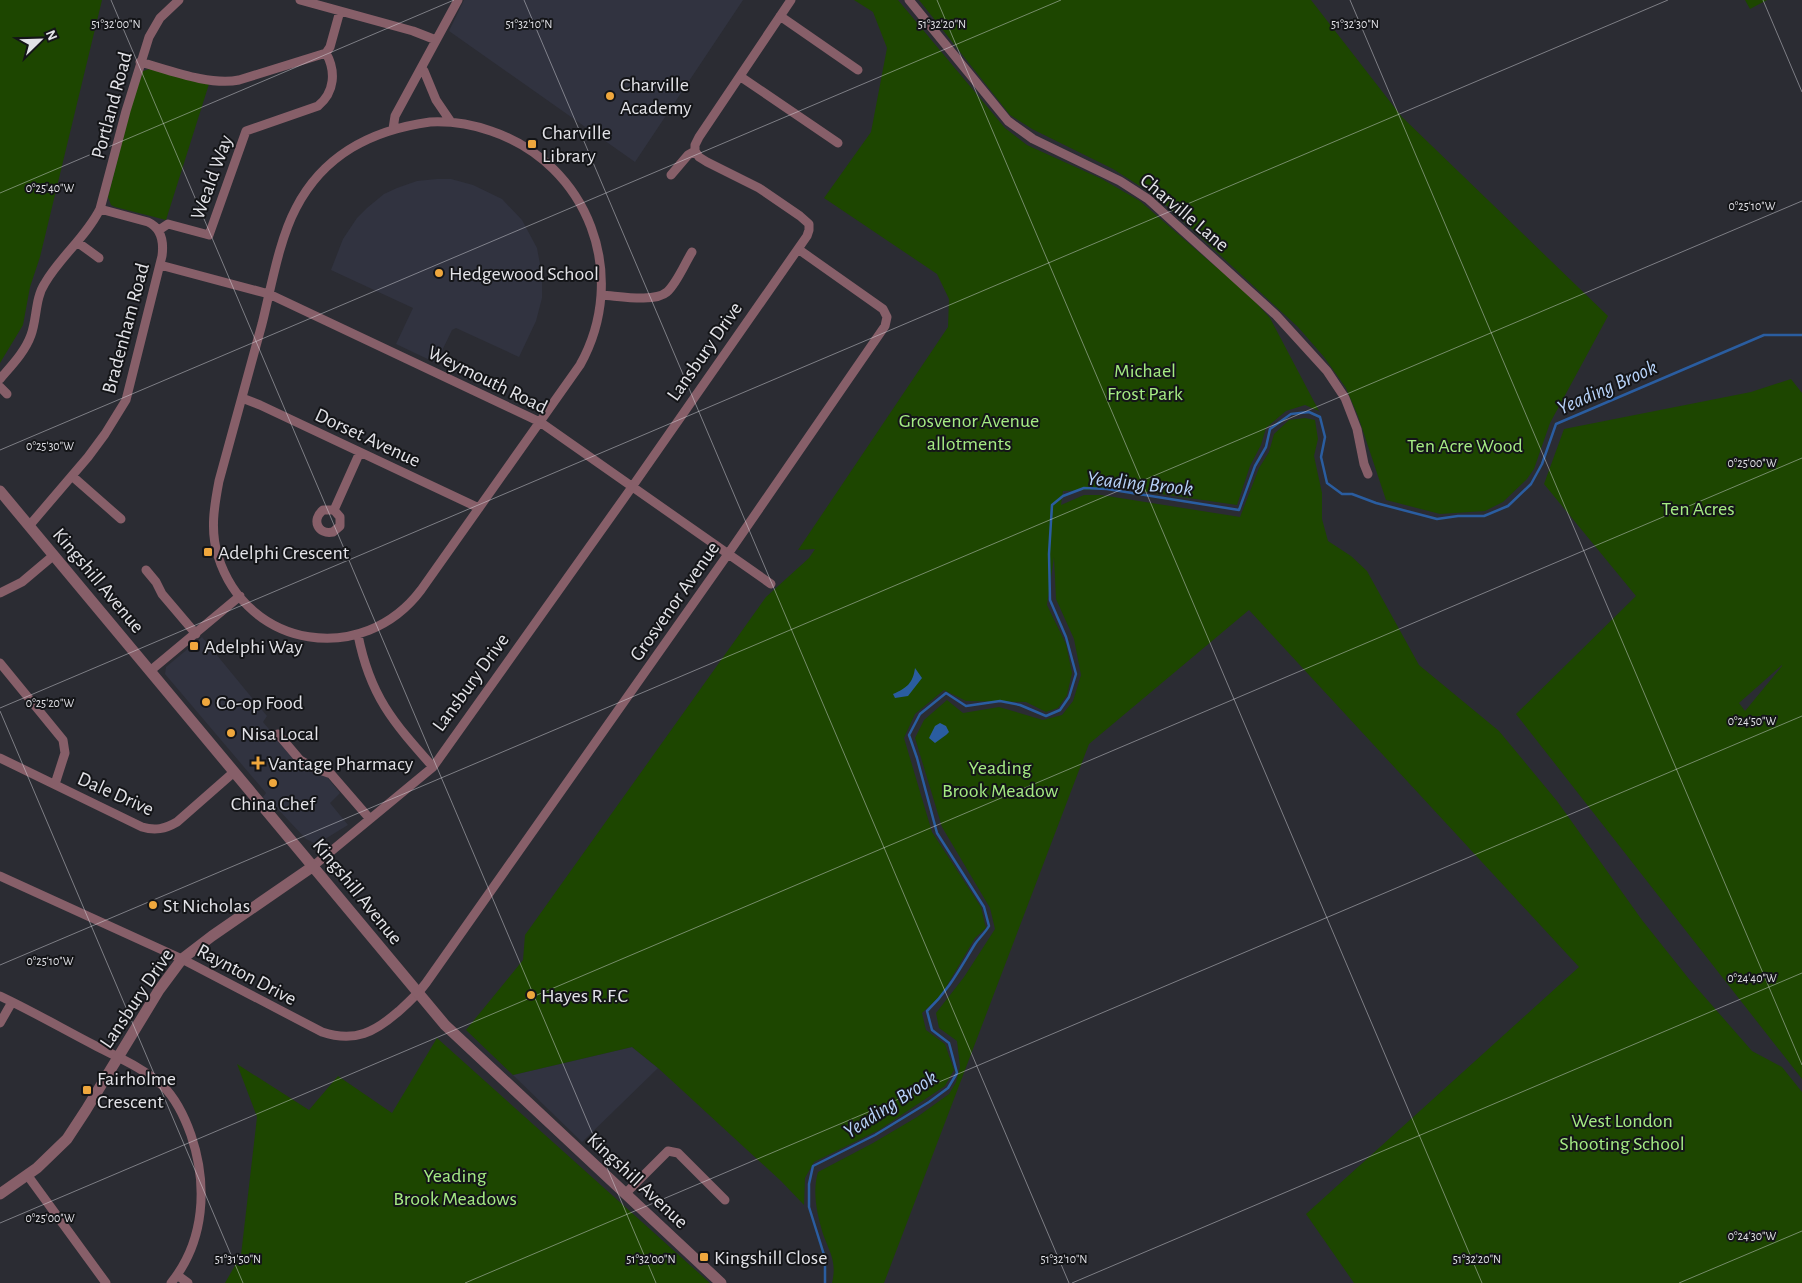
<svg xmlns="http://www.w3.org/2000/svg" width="1802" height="1283" viewBox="0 0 1802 1283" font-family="'Alegreya Sans',sans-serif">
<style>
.built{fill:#313340}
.green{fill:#1d4600;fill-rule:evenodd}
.water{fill:#2a5da0}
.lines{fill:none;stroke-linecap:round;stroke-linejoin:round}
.stream{stroke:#2a5da0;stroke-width:2.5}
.minor{stroke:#875f69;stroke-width:9}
.tertiary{stroke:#875f69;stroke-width:11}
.ticks{fill:none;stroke:#e3e3e8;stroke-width:1;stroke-opacity:0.45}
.poi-dot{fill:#efa73d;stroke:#141518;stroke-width:2}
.labels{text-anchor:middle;stroke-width:4;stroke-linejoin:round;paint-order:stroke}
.poi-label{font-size:20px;fill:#e3e3e8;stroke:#141518;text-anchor:start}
.street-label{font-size:20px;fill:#e3e3e8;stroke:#141518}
.park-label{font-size:20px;fill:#a5eb84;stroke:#141518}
.water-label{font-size:21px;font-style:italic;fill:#b6d1f7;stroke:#141518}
.ticks-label{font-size:12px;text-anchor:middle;fill:#e3e3e8;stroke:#141518;stroke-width:4;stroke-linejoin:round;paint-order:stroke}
</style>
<rect width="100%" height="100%" fill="#2b2c33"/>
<path class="built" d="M 464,0 L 743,0 L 635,162 L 449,31 Z
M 437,179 L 451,179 L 473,185 L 502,199 L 522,220 L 537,248 L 542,275 L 542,298 L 536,321 L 519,357 L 456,328 L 452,330 L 436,363 L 396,344 L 413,308 L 331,270 L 343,239 L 357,218 L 367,208 L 384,194 L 397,188 L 417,181 Z
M 202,637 L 267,716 L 263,722 L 300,766 L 306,770 L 327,777 L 340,793 L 330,803 L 348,825 L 320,842 L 314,843 L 306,839 L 273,804 L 269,804 L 263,797 L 266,793 L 165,674 L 166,667 Z
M 632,1047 L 658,1068 L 582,1142 L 513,1075 Z"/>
<path class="green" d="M 0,0 L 102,0 L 40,257 L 30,287 L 23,325 L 0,363 Z
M 854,0 L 898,0 L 1005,128 L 1027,145 L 1102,179 L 1140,201 L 1216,267 L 1239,284 L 1270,318 L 1319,411 L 1305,405 L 1286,411 L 1266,428 L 1261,445 L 1250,466 L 1237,505 L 1113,487 L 1107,489 L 1063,491 L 1061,505 L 1084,495 L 1101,495 L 1240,517 L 1259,468 L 1269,452 L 1274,434 L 1289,420 L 1305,418 L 1315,420 L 1318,439 L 1314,456 L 1322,493 L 1322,519 L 1328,541 L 1351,556 L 1367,571 L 1419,665 L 1499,731 L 1557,801 L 1642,920 L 1689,979 L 1752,1051 L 1782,1067 L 1802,1092 L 1802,1283 L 1354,1283 L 1306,1214 L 1579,967 L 1249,610 L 1089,744 L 884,1283 L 832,1283 C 837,1262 830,1253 823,1234 C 817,1214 812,1192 818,1172 L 873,1143 L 917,1117 L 949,1094 L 956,1082 L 960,1067 L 957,1041 L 939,1028 L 936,1013 L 964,977 L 995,929 L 990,908 L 942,827 L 915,738 L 924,720 L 947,700 L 963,713 L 999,707 L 1043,720 L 1062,715 L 1073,701 L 1081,675 L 1074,639 L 1056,599 L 1054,557 L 1047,605 L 1066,644 L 1072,673 L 1067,695 L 1058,708 L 1046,712 L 1026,702 L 966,701 L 944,690 L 915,714 L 904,738 L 932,832 L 981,907 L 986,928 L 975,938 L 942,994 L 922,1013 L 926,1030 L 945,1044 L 954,1070 L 945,1086 L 879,1130 L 814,1162 L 805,1178 L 804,1205 L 781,1181 L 658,1068 L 632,1047 L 513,1075 L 466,1030 L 523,960 L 525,935 L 766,597 L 809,558 L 815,549 L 798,550 L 948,327 L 949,299 L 937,274 L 824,198 L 871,132 L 887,48 L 873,12 Z
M 919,0 L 1311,0 L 1402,117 L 1608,316 L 1550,423 L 1534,469 L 1527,479 L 1503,502 L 1485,511 L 1440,514 L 1386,500 L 1358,416 L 1346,388 L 1324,357 L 1298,327 L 1157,197 L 1113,169 L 1032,129 L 1010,115 Z
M 1745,0 L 1767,0 L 1750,9 Z
M 149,69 L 209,84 L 166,220 L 115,207 L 111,205 L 108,197 L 139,75 L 141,72 Z
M 1791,379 L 1802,393 L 1802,1079 L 1516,714 L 1636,596 L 1544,484 L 1564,429 L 1751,392 ZM 1782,665 L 1782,666 L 1745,711 L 1739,703 Z
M 437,1038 L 710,1283 L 225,1283 L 241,1255 L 257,1117 L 237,1064 L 309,1110 L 338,1076 L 392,1113 Z"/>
<path class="water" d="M 915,668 L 922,678 L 908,696 L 895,698 L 893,694 C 907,688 913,683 915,668 Z
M 940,723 L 946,726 L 949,732 L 946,735 L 935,743 L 929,738 L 935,726 Z"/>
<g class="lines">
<path class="stream" d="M 825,1283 L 825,1258 L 809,1207 L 809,1184 L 813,1166 L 875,1135 L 929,1102 L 948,1088 L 957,1073 L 949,1043 L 932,1030 L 927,1011 C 949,990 959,970 975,944 C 979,938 985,933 989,926 L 984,907 L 937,833 L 917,758 L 909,735 L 920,714 L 946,693 L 966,706 L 1000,701 L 1020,705 L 1046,716 L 1060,710 L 1069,697 L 1076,674 L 1066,637 L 1050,600 L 1049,554 L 1052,505 L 1063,496 L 1084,488 L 1107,489 L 1239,510 L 1255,466 L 1266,447 L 1270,429 L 1291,414 L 1309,412 L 1320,417 L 1325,437 L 1321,457 L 1327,483 L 1342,494 L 1352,494 L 1376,503 L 1437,519 L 1458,516 L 1484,516 L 1508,506 L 1531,484 L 1542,464 L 1556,424 L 1764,335 L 1802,335"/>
<path class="minor" d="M 300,0 L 413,31 L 436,40
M 909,0 L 1008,121 L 1033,139 L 1120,181 L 1148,199 L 1276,315 L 1327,371 L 1345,398 L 1357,429 L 1364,464 L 1368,474
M 780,16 L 858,70
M 140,62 C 169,70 210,86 239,80 L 326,53
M 421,68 L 424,71 L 436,100 L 451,122
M 741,77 L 838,143
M 430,122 C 451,121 471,124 491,131 C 589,164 630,276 580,365 L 421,590 C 363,667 247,649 218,556 C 210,531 214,507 219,481 C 233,429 248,376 262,324 C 271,288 279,240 296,208 C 324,154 372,130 430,122 Z
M 393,129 L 395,116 L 458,0
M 671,175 L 688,155 L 695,151 L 695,145 L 699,137 L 791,0
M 159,230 L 168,224 L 209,235 L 246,131 L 318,106 C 335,92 336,71 326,53 L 330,47 L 340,11
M 77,242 L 99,258
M 160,265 L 269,294 L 540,422 L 771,584
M 602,295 C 619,296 654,303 667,292 C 677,283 685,263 692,252
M 0,379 C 11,366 25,352 31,335 C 37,319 35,298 45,283 C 60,257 86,237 100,209 L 126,111 L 149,37 L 160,18 L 179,0
M 0,387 L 7,394
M 242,398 L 260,405 L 479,508
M 72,476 L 121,519
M 334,510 L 323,510 C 311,520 318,535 333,532 L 340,526 L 340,517 L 334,510 L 360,452
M 29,526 L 88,457 L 105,434 L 126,400 L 162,256 C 164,241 161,228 148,222 L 100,209
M 146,570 L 156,582 L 162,594 L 196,634
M 0,593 L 22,582 L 54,555
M 358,635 C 370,696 393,722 433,767
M 0,663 L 63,740 L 65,753 L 55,784
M 150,671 L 240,596
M 278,734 L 300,760 L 314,768 L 331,774 L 370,819
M 0,758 L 142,827 C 155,831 165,829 177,822 L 234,772
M 312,867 L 433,767 L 632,487 L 807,236 L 809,230 L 809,224 L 800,216 L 759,188 L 707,162 L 699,157 L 695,151
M 0,876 L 182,959 L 322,1032 C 355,1043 375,1032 399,1011 C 409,1002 418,994 426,983 L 728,554 L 885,326 L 887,317 L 883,309 L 798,249
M 0,996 C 32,1011 63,1029 94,1045 C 117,1057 144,1068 163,1086 C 176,1099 185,1118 191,1135 C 208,1185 205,1241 171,1283
M 0,1023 L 12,1002
M 28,1176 L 106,1283
M 625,1194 L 668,1151 L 678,1153 L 725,1200
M 177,1275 L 188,1283"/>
<path class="tertiary" d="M 0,491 L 445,1025 L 721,1283
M 0,1194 L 37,1168 L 67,1139 L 86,1110 L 159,990 L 182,959 L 212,936 L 312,867"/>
</g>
<path class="ticks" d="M 111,0 L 656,1283M 524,0 L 1069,1283M 937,0 L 1482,1283M 1350,0 L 1802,1065M 1763,0 L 1802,92M 0,193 L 454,0M 0,450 L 1061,0M 0,708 L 1668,0M 0,711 L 243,1283M 0,965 L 1802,201M 0,1223 L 1802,458M 465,1283 L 1802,716M 1072,1283 L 1802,973M 1679,1283 L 1802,1231"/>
<g class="poi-dot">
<circle cx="610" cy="96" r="5"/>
<rect x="527" y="139" width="10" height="10" rx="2.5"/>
<circle cx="439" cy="273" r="5"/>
<rect x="203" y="547" width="10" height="10" rx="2.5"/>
<rect x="189" y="641" width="10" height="10" rx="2.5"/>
<circle cx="206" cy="702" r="5"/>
<circle cx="231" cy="733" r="5"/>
<path d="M255.5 755.5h5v5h5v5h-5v5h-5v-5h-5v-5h5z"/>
<circle cx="273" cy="783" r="5"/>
<circle cx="153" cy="905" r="5"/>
<circle cx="531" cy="995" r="5"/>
<rect x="82" y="1085" width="10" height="10" rx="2.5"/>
<rect x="699" y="1252" width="10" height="10" rx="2.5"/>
</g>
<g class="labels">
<g class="poi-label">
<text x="620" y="91">Charville<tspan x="620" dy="23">Academy</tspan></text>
<text x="542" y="139">Charville<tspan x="542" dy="23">Library</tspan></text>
<text x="449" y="280">Hedgewood School</text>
<text x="218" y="559">Adelphi Crescent</text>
<text x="204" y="653">Adelphi Way</text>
<text x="216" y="709">Co-op Food</text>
<text x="241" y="740">Nisa Local</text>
<text x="268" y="770">Vantage Pharmacy</text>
<text x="273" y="810" text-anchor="middle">China Chef</text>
<text x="163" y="912">St Nicholas</text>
<text x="541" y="1002">Hayes R.F.C</text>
<text x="97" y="1085">Fairholme<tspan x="97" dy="23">Crescent</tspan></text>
<text x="714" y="1264">Kingshill Close</text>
</g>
<g class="street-label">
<text transform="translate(111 105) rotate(-75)" y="7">Portland Road</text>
<text transform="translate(211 177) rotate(-70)" y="7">Weald Way</text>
<text transform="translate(1185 212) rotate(40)" y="7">Charville Lane</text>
<text transform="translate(125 328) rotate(-75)" y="7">Bradenham Road</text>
<text transform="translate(704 351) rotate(-55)" y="7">Lansbury Drive</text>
<text transform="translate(488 379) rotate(26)" y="7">Weymouth Road</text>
<text transform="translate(368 437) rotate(25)" y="7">Dorset Avenue</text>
<text transform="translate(99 580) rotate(50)" y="7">Kingshill Avenue</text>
<text transform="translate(674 601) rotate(-55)" y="7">Grosvenor Avenue</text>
<text transform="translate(470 682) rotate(-54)" y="7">Lansbury Drive</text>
<text transform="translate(116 793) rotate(24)" y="7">Dale Drive</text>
<text transform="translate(358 891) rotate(51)" y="7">Kingshill Avenue</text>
<text transform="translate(247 974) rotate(28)" y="7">Raynton Drive</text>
<text transform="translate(136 998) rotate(-56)" y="7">Lansbury Drive</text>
<text transform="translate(638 1180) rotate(43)" y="7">Kingshill Avenue</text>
</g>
<g class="park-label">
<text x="1145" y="377">Michael<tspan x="1145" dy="23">Frost Park</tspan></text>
<text x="969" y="427">Grosvenor Avenue<tspan x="969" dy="23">allotments</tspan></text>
<text x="1465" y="452">Ten Acre Wood</text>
<text x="1698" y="515">Ten Acres</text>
<text x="1000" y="774">Yeading<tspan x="1000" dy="23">Brook Meadow</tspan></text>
<text x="1622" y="1127">West London<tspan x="1622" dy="23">Shooting School</tspan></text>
<text x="455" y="1182">Yeading<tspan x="455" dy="23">Brook Meadows</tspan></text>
</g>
<g class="water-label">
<text transform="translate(1607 387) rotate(-24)" y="7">Yeading Brook</text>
<text transform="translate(1140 483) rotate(6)" y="7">Yeading Brook</text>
<text transform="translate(890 1104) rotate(-33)" y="7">Yeading Brook</text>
</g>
</g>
<g class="ticks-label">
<text x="116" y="28">51°32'00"N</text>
<text x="529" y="28">51°32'10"N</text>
<text x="942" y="28">51°32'20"N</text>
<text x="1355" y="28">51°32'30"N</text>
<text x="50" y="192">0°25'40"W</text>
<text x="1752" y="210">0°25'10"W</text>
<text x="50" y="450">0°25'30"W</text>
<text x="1752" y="467">0°25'00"W</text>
<text x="50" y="707">0°25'20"W</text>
<text x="1752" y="725">0°24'50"W</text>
<text x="50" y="965">0°25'10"W</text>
<text x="1752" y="982">0°24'40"W</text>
<text x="50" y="1222">0°25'00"W</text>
<text x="1752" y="1240">0°24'30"W</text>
<text x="238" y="1263">51°31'50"N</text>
<text x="651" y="1263">51°32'00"N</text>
<text x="1064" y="1263">51°32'10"N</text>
<text x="1477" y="1263">51°32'20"N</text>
</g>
<g transform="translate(40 40) rotate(67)" stroke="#141518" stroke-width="4" paint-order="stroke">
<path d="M0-4L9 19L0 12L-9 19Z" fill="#e3e3e8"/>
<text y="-8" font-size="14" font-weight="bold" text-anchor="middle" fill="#e3e3e8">N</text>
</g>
</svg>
